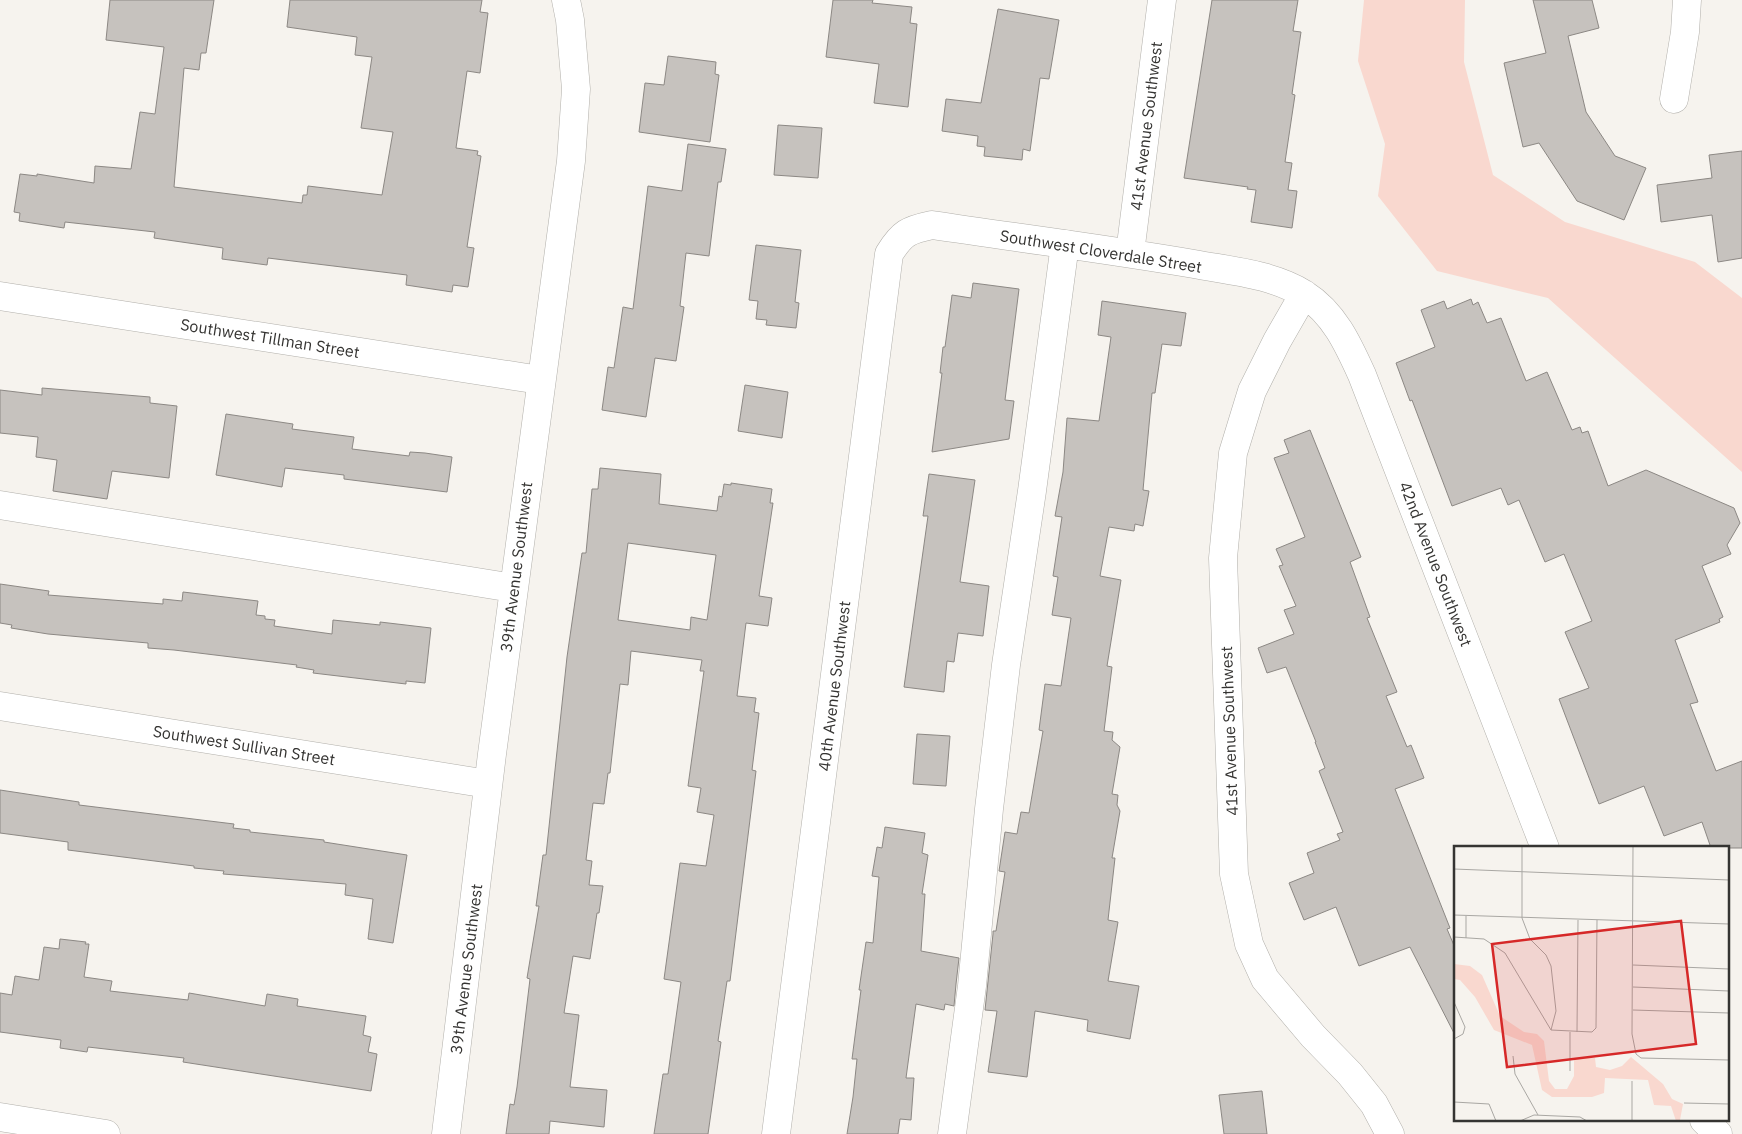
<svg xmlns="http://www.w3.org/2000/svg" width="1742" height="1134" viewBox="0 0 1742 1134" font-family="'IBM Plex Sans',sans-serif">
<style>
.green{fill:#f9d8cf}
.building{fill:#c6c2be;stroke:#8c8884;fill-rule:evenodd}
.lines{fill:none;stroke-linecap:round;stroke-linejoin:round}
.minor-casing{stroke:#b1afaa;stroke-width:29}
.major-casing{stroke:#b1afaa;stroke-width:29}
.minor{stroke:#fff;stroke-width:28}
.major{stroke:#fff;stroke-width:28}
.labels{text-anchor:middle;stroke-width:4.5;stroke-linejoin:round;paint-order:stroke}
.street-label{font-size:16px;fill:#353432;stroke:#fff}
.inset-road{fill:none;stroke:#a9a7a3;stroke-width:1}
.view{fill:#d62828;fill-opacity:0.15;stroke:#d62828;stroke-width:2.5}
.inset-edge{fill:none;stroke:#353432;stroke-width:2.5}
</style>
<rect width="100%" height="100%" fill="#f6f3ee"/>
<path class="green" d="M 1364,0 L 1465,0 L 1464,62 L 1493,175 L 1565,222 L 1695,262 L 1742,298 L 1742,472 L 1548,298 L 1437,271 L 1378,196 L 1385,144 L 1358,61 Z"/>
<path class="building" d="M 110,0 L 214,0 L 206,53 L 201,53 L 199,70 L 184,68 L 174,187 L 302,203 L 303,195 L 307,195 L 308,186 L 382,195 L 393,132 L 361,128 L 372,57 L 355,55 L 357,37 L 287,27 L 290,0 L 482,0 L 480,12 L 488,13 L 480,73 L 467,71 L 456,148 L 478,151 L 477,155 L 481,156 L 467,247 L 474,248 L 468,287 L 453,285 L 452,292 L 406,285 L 407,275 L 268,258 L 267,265 L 222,259 L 223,248 L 154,238 L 155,232 L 65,222 L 64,228 L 19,221 L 20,213 L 14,212 L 20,174 L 37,176 L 37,174 L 94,183 L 95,166 L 131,169 L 140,112 L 155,114 L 164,47 L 106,40 Z
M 833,0 L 873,0 L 872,3 L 912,7 L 910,23 L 917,24 L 908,107 L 874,103 L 879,64 L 826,57 Z
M 1212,0 L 1298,0 L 1293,31 L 1301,32 L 1292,94 L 1295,95 L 1285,162 L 1292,163 L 1288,190 L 1297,191 L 1292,228 L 1251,222 L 1256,190 L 1247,189 L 1248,187 L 1184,178 Z
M 1533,0 L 1592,0 L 1599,28 L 1568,36 L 1586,112 L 1615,156 L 1646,168 L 1624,220 L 1577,201 L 1539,143 L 1523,147 L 1504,63 L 1546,53 Z
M 998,9 L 1059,20 L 1049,79 L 1040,78 L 1030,151 L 1023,149 L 1022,160 L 984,156 L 985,147 L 977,146 L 978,136 L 942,131 L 946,99 L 981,103 Z
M 668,56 L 716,62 L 715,74 L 719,75 L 710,142 L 639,132 L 645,83 L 664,85 Z
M 778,125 L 822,128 L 818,178 L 774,175 Z
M 688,144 L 726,149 L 721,182 L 718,182 L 709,256 L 686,253 L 680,306 L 684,307 L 676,361 L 655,358 L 646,417 L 602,410 L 608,367 L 614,368 L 623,307 L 633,309 L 648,186 L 682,191 Z
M 1742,151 L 1742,258 L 1718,262 L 1712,215 L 1661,222 L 1657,185 L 1712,178 L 1709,155 Z
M 756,245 L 801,250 L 795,302 L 799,303 L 796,328 L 766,325 L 767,320 L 756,319 L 758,301 L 749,300 Z
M 973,283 L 1019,289 L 1005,400 L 1014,401 L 1009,439 L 932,452 L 942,373 L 940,373 L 943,347 L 945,347 L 952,295 L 971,298 Z
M 1471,299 L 1473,305 L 1478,302 L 1487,323 L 1501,318 L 1526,381 L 1547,372 L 1572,430 L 1580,427 L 1582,433 L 1588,431 L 1608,486 L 1646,470 L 1734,508 L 1740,523 L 1727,545 L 1731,554 L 1702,566 L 1723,617 L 1719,619 L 1720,622 L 1675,640 L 1698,702 L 1690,704 L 1716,771 L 1742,761 L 1742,848 L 1711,848 L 1702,822 L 1664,836 L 1644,786 L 1599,804 L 1559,699 L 1589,688 L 1565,632 L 1592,621 L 1564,554 L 1545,562 L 1519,500 L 1508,505 L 1501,488 L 1452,506 L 1412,400 L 1410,401 L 1396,363 L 1435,347 L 1421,310 L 1444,301 L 1447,309 Z
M 1102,301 L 1186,313 L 1181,346 L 1162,344 L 1155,393 L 1152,393 L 1143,490 L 1149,491 L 1143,526 L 1135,524 L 1134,531 L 1109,527 L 1100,576 L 1121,580 L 1107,666 L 1112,667 L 1104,731 L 1113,732 L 1112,740 L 1120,747 L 1112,794 L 1118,795 L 1117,805 L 1120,811 L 1112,858 L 1115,858 L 1108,920 L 1118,922 L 1108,981 L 1139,986 L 1130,1039 L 1087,1031 L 1088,1020 L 1035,1011 L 1027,1077 L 988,1072 L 997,1011 L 985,1010 L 993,934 L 993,931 L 996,931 L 1005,872 L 999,871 L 1005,832 L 1017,834 L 1021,812 L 1029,813 L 1043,731 L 1039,730 L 1045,684 L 1061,686 L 1071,618 L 1052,615 L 1058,577 L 1053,576 L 1062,517 L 1055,516 L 1063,472 L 1067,418 L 1099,421 L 1111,337 L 1098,335 Z
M 745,385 L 788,392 L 782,438 L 738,431 Z
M 42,388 L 150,397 L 150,403 L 177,406 L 169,478 L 112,471 L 107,499 L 53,491 L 57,460 L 36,457 L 38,437 L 0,433 L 0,390 L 42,395 Z
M 226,414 L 293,424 L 292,429 L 354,437 L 352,449 L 409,456 L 410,452 L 425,453 L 452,457 L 447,492 L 344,479 L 344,475 L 285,468 L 282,487 L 216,475 Z
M 1310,430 L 1361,557 L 1350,562 L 1370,617 L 1367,618 L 1397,692 L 1386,696 L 1407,747 L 1411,745 L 1424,778 L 1395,789 L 1450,928 L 1447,929 L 1456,950 L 1456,1037 L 1410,947 L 1359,966 L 1336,907 L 1304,920 L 1289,883 L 1314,873 L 1307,853 L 1340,840 L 1337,834 L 1343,832 L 1319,771 L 1325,768 L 1315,742 L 1316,742 L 1286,667 L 1267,673 L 1258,648 L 1294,634 L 1284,610 L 1296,606 L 1279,566 L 1283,565 L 1276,549 L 1305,537 L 1274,458 L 1289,453 L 1284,440 Z
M 600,468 L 661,474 L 659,504 L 717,511 L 719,496 L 722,497 L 724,484 L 731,485 L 731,483 L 772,489 L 770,503 L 773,503 L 759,596 L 772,598 L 768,626 L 746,623 L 737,696 L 756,698 L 754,712 L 759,713 L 752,770 L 756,771 L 730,981 L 727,981 L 718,1041 L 721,1042 L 708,1134 L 654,1134 L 663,1074 L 668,1074 L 681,982 L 664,979 L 680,863 L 706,866 L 714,815 L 697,812 L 701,788 L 688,786 L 704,671 L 700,671 L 702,660 L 631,651 L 628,685 L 620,684 L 610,773 L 608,773 L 604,804 L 593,803 L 586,860 L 592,861 L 589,885 L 603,886 L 599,913 L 597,913 L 590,959 L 573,956 L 564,1013 L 579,1015 L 570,1087 L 607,1090 L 604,1127 L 550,1121 L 549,1134 L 506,1134 L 510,1104 L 514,1105 L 517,1087 L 530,979 L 527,978 L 539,906 L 536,906 L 543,855 L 546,855 L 567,657 L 582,553 L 586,553 L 592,489 L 598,489 ZM 628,543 L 716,555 L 707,620 L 691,617 L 690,630 L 618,620 Z
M 929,474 L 975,480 L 960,582 L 989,586 L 983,636 L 958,633 L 954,662 L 947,661 L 944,692 L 904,687 L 928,516 L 923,516 Z
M 0,584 L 49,591 L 48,595 L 163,604 L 163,599 L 182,601 L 183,592 L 258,601 L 256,615 L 265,616 L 265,619 L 275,620 L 274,626 L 332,634 L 333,620 L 380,625 L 380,622 L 431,628 L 425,683 L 406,681 L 406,684 L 313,673 L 314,670 L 296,667 L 297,665 L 174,650 L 148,648 L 148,643 L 48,634 L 11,628 L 12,625 L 0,623 Z
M 917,734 L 950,736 L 946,786 L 913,784 Z
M 0,790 L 79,802 L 79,805 L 234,824 L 233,828 L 250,830 L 250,832 L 324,840 L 324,842 L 407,855 L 393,943 L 368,939 L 373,899 L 345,895 L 346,884 L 223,874 L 224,871 L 194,868 L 194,866 L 68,850 L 68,842 L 0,833 Z
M 885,827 L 925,833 L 922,853 L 928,855 L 922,894 L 925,894 L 921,951 L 959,958 L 956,984 L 954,1006 L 945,1004 L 944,1010 L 916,1004 L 906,1078 L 914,1078 L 911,1120 L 900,1119 L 898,1134 L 847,1134 L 853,1097 L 857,1059 L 852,1059 L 861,990 L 859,990 L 866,942 L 873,943 L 879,877 L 872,876 L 877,847 L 882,848 Z
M 60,939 L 86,942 L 85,944 L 89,944 L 84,977 L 112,981 L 110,991 L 188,1000 L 189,993 L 265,1006 L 267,994 L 298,999 L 297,1006 L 366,1016 L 363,1035 L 371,1037 L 368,1052 L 377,1054 L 371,1091 L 183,1062 L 184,1058 L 88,1047 L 87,1052 L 60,1048 L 61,1040 L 0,1032 L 0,993 L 12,995 L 15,976 L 39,980 L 44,947 L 59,949 Z
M 1262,1091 L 1267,1134 L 1224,1134 L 1219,1095 Z"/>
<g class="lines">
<defs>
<path id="minor" d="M 1674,99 L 1685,32 L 1687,0
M 1130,253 L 1162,0
M 1304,294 L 1277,341 L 1252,391 L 1233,453 L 1223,558 L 1234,874 L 1249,944 L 1265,979 L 1313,1036 L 1350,1074 L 1374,1104 L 1390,1134
M 0,296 L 540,380
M 0,505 L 513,588
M 0,706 L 488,784
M 1704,1120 L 1718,1134
M 446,1134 L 492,754 L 571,161 L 576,89 L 570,20 L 566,0
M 776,1134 L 889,254 C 902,233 908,230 932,225 C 1019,238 1107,249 1194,264 C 1231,271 1272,274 1304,294 C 1334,313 1348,344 1362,375 L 1545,848
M 952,1134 L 972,986 L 989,809 L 1006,665 L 1032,491 L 1065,244"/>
<path id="major" d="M 0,1117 L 106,1134"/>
</defs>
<use href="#minor" class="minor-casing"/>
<use href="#major" class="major-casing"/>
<use href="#minor" class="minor"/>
<use href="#major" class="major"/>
</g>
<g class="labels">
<g class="street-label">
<text transform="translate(1146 126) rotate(-83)" y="6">41st Avenue Southwest</text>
<text transform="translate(1101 251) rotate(9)" y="6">Southwest Cloverdale Street</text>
<text transform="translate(270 338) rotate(9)" y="6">Southwest Tillman Street</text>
<text transform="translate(1436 564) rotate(69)" y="6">42nd Avenue Southwest</text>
<text transform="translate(516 567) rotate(-83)" y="6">39th Avenue Southwest</text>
<text transform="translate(834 686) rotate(-83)" y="6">40th Avenue Southwest</text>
<text transform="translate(1229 731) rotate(-92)" y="6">41st Avenue Southwest</text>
<text transform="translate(244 745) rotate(9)" y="6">Southwest Sullivan Street</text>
<text transform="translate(466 969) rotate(-83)" y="6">39th Avenue Southwest</text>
</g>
</g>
<g transform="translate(1454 846)">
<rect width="275" height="275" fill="#f6f3ee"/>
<path d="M 0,118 L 16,120 L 28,129 L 46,170 L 70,186 L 83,188 L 90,195 L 95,235 L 101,243 L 113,243 L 120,230 L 120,212 L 141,212 L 142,221 L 156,224 L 168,220 L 177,211 L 209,238 L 218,253 L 229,258 L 226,274 L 222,275 L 217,260 L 200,259 L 194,234 L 151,232 L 150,247 L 138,251 L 98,251 L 88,244 L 78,199 L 40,184 L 21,151 L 6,134 L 0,133 Z" fill="#f9d8cf"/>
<path class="inset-road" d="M 68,0 L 68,72 L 76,93 L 92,109 L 97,120 L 102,165 L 97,184M 179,0 L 178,188 L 182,208 L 187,212 L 275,214M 0,23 L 275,34M 0,69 L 275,78M 0,91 L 30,93 L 51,107 L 97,184M 12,92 L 12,70M 179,119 L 275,123M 179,141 L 275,145M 0,156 L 11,181 L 9,188 L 0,193M 179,164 L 275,167M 97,184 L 138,186 L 142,182 L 143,74M 123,186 L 124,74M 59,210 L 61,228 L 84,269M 116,225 L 116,186M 0,256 L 35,258 L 42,275M 230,257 L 275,258M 66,275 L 80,269 L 126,271 L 133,275M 178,275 L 178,235"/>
<path class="view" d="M 227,75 L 242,198 L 53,221 L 38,98 Z"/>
<rect width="275" height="275" class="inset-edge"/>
</g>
</svg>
